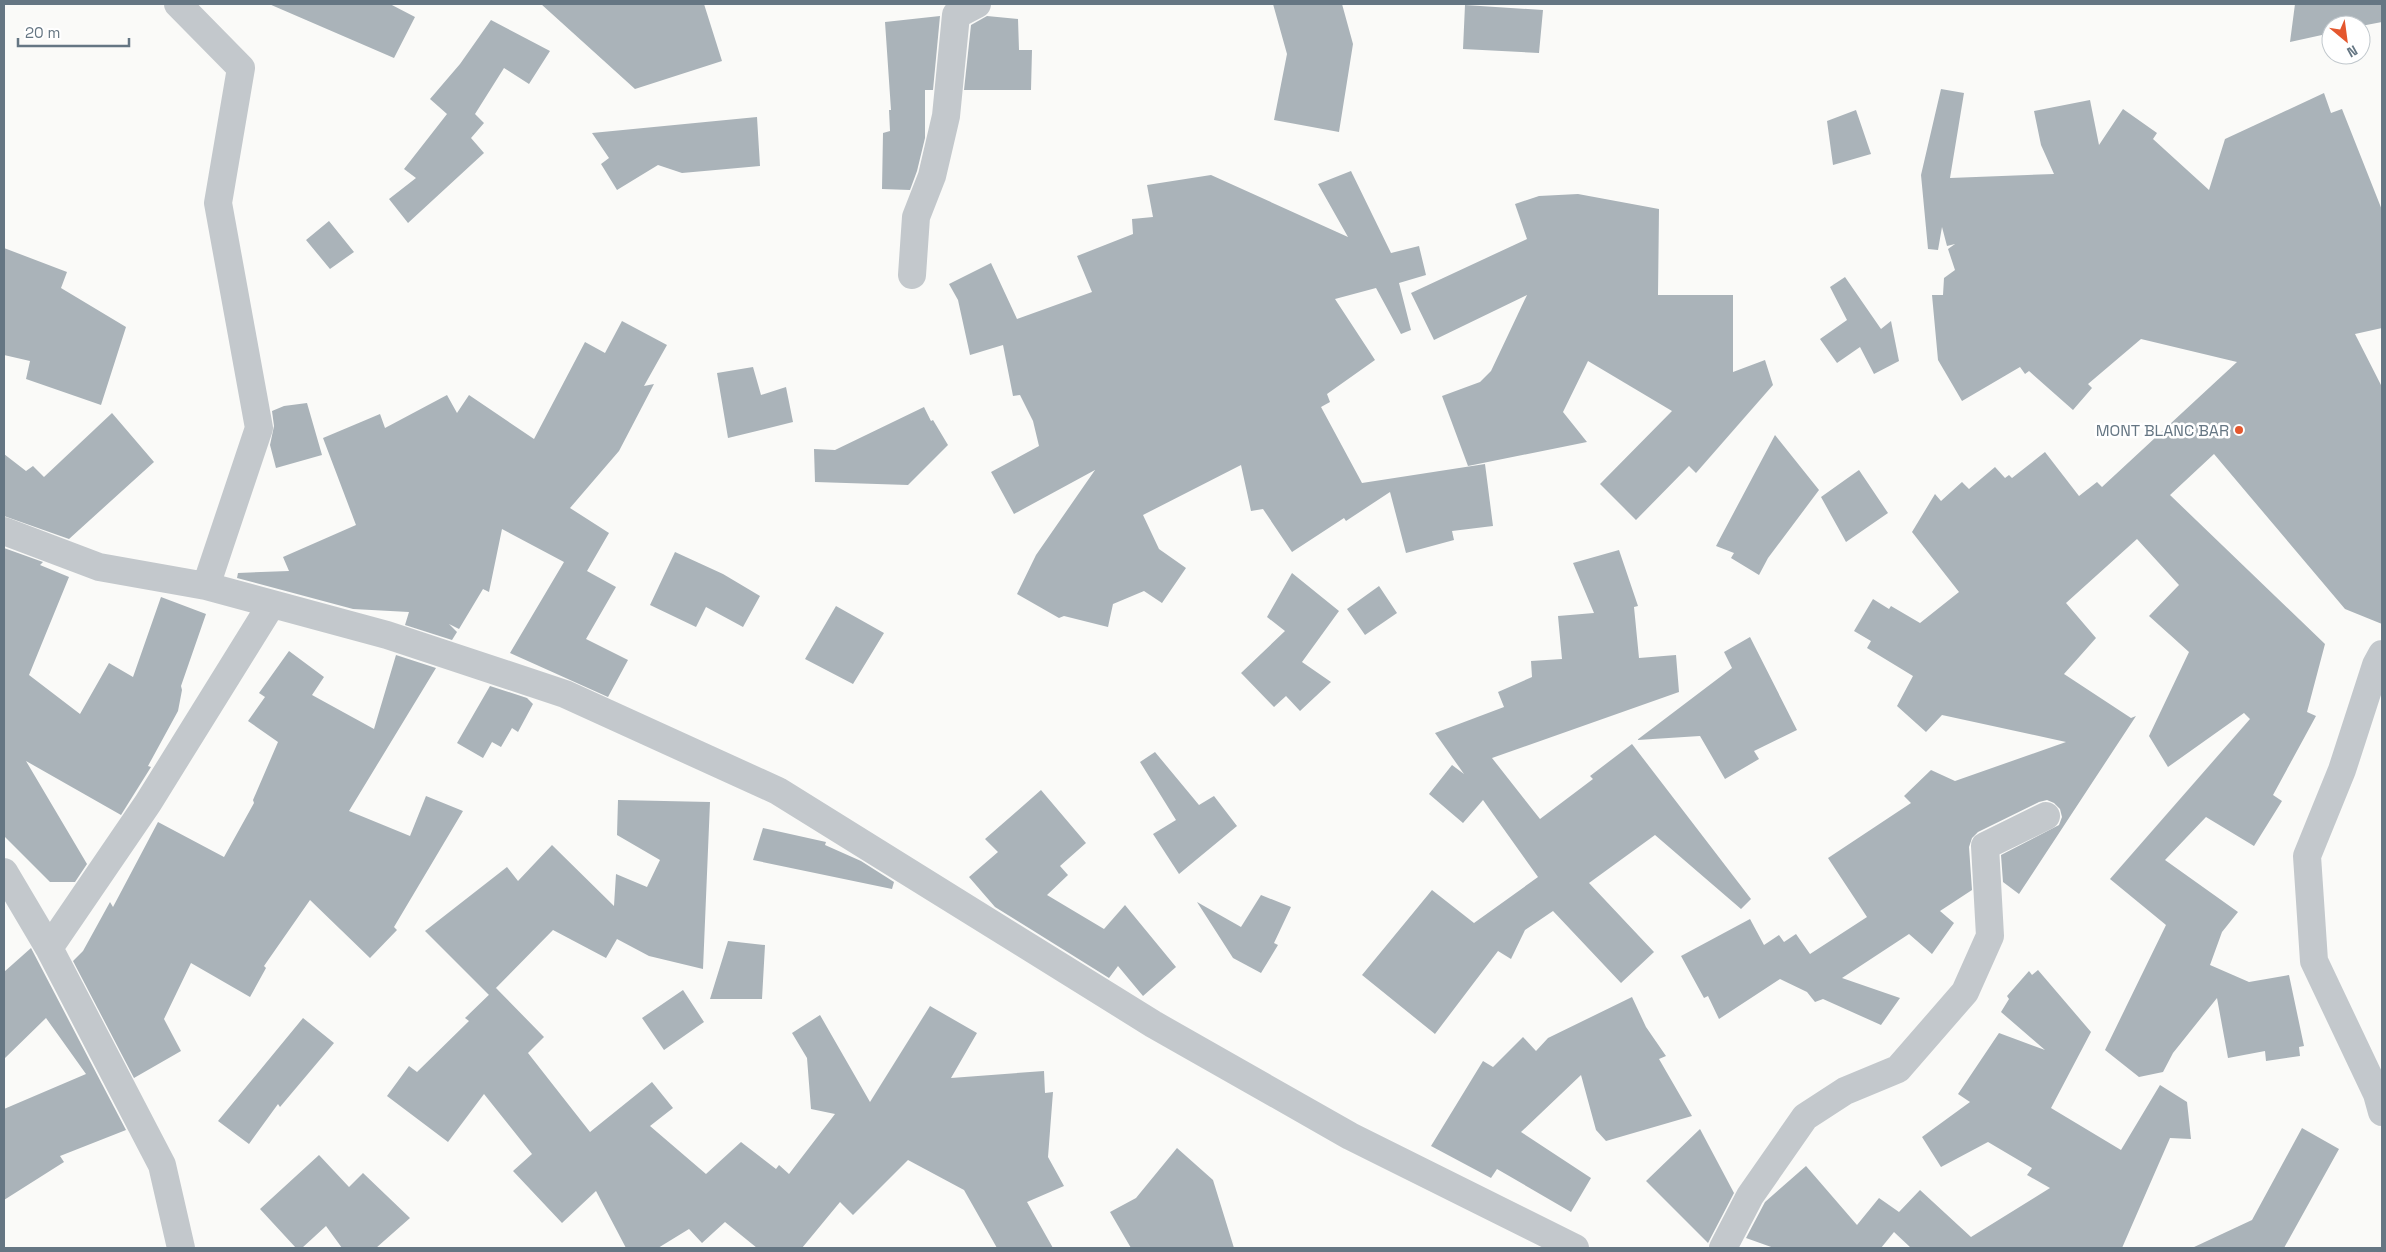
<svg xmlns="http://www.w3.org/2000/svg" width="2386" height="1252" viewBox="0 0 2386 1252" font-family="'Space Grotesk',sans-serif">
<style>
.building{fill:#aab3b9}
.lines{fill:none;stroke-linecap:round;stroke-linejoin:round}
.minor{stroke:#c3c8cc;stroke-width:28}
.poi-dot{fill:#e4572e;stroke:#fff;stroke-width:2}
.labels{text-anchor:middle;stroke-width:5;stroke-linejoin:round;paint-order:stroke}
.poi-label{font-size:16px;fill:#657683;stroke:#fff;text-anchor:end}
</style>
<rect width="100%" height="100%" fill="#fafaf8"/>
<path class="building" d="M 269,4 L 390,4 L 415,17 L 394,58 Z
M 541,4 L 704,4 L 722,61 L 635,89 Z
M 1273,4 L 1342,4 L 1353,44 L 1339,132 L 1274,120 L 1287,54 Z
M 2295,4 L 2382,4 L 2382,22 L 2361,26 L 2331,25 L 2331,33 L 2290,42 Z
M 1465,5 L 1543,10 L 1539,53 L 1463,49 Z
M 940,16 L 933,90 L 925,90 L 925,138 L 917,171 L 910,190 L 882,189 L 883,133 L 890,131 L 889,110 L 891,110 L 885,22 Z
M 987,16 L 1018,19 L 1019,50 L 1032,50 L 1031,90 L 964,90 L 971,25 Z
M 491,20 L 550,51 L 529,84 L 504,68 L 475,114 L 484,123 L 471,138 L 484,153 L 408,223 L 389,199 L 416,178 L 404,169 L 447,114 L 430,99 L 460,64 Z
M 1941,89 L 1964,93 L 1950,178 L 2054,174 L 2041,145 L 2034,111 L 2090,100 L 2099,145 L 2123,109 L 2157,133 L 2153,139 L 2209,190 L 2225,139 L 2324,93 L 2331,113 L 2342,109 L 2382,210 L 2382,328 L 2355,334 L 2382,387 L 2382,624 L 2345,609 L 2214,454 L 2170,495 L 2325,644 L 2307,712 L 2316,716 L 2273,795 L 2282,801 L 2254,846 L 2206,817 L 2165,860 L 2238,912 L 2222,932 L 2210,965 L 2249,982 L 2289,975 L 2304,1046 L 2299,1047 L 2300,1056 L 2266,1061 L 2265,1051 L 2228,1058 L 2217,998 L 2173,1053 L 2163,1072 L 2139,1077 L 2105,1050 L 2166,925 L 2110,879 L 2250,719 L 2244,713 L 2168,767 L 2149,736 L 2189,652 L 2149,616 L 2179,585 L 2137,539 L 2066,603 L 2096,638 L 2064,674 L 2131,718 L 2136,716 L 2019,894 L 2003,882 L 2001,855 L 2059,825 L 2062,817 L 2060,809 L 2054,803 L 2047,800 L 2039,802 L 1978,832 L 1972,838 L 1969,847 L 1972,890 L 1940,911 L 1954,923 L 1932,954 L 1909,934 L 1842,978 L 1900,998 L 1881,1025 L 1823,999 L 1815,1002 L 1807,992 L 1780,979 L 1719,1019 L 1708,996 L 1704,998 L 1681,956 L 1750,919 L 1764,945 L 1779,935 L 1784,942 L 1796,934 L 1810,954 L 1867,917 L 1828,858 L 1911,803 L 1904,796 L 1931,770 L 1955,781 L 2066,742 L 1942,715 L 1926,732 L 1897,706 L 1913,676 L 1867,648 L 1871,641 L 1854,631 L 1873,599 L 1889,609 L 1891,606 L 1920,623 L 1959,592 L 1912,532 L 1935,494 L 1941,501 L 1962,482 L 1969,489 L 1995,467 L 2005,478 L 2009,475 L 2012,478 L 2045,452 L 2079,496 L 2097,482 L 2102,487 L 2237,362 L 2141,339 L 2088,384 L 2092,388 L 2073,410 L 2029,371 L 2025,374 L 2020,367 L 1962,401 L 1938,360 L 1932,295 L 1943,295 L 1944,278 L 1955,270 L 1948,249 L 1955,244 L 1947,246 L 1942,227 L 1938,250 L 1928,249 L 1921,175 Z
M 1856,110 L 1871,154 L 1833,165 L 1827,121 Z
M 757,117 L 760,166 L 682,173 L 658,165 L 617,190 L 601,164 L 609,158 L 592,133 Z
M 1351,171 L 1391,253 L 1419,246 L 1426,275 L 1399,283 L 1411,330 L 1401,334 L 1376,288 L 1335,299 L 1375,360 L 1327,394 L 1330,402 L 1321,407 L 1362,483 L 1485,464 L 1493,526 L 1452,531 L 1454,540 L 1406,553 L 1390,492 L 1346,521 L 1344,518 L 1292,552 L 1263,509 L 1251,511 L 1241,465 L 1143,515 L 1159,549 L 1186,568 L 1162,603 L 1144,591 L 1113,604 L 1108,627 L 1064,616 L 1059,618 L 1017,594 L 1036,555 L 1095,470 L 1014,514 L 991,472 L 1039,446 L 1033,421 L 1020,395 L 1013,396 L 1003,345 L 970,355 L 958,300 L 949,284 L 991,263 L 1017,319 L 1092,292 L 1077,256 L 1133,234 L 1132,219 L 1153,217 L 1147,185 L 1211,175 L 1348,237 L 1318,184 Z
M 1578,194 L 1659,209 L 1658,295 L 1733,295 L 1733,372 L 1765,360 L 1773,385 L 1696,473 L 1689,466 L 1636,520 L 1600,484 L 1672,411 L 1588,361 L 1563,412 L 1587,442 L 1468,466 L 1442,396 L 1480,382 L 1491,371 L 1527,295 L 1434,340 L 1411,293 L 1527,239 L 1515,204 L 1539,196 Z
M 329,221 L 354,252 L 330,269 L 306,240 Z
M 4,248 L 67,272 L 61,288 L 126,327 L 101,405 L 26,379 L 30,361 L 4,355 Z
M 1845,277 L 1881,329 L 1891,321 L 1899,361 L 1874,374 L 1860,347 L 1837,363 L 1820,339 L 1847,320 L 1830,287 Z
M 622,321 L 667,345 L 644,386 L 654,384 L 619,451 L 570,508 L 609,533 L 587,571 L 616,587 L 586,639 L 628,660 L 608,697 L 510,653 L 564,562 L 502,529 L 489,592 L 483,589 L 459,629 L 449,624 L 457,632 L 452,640 L 405,625 L 409,612 L 353,609 L 237,578 L 238,573 L 289,571 L 283,557 L 356,525 L 323,438 L 380,414 L 385,428 L 447,395 L 457,413 L 469,395 L 534,439 L 585,342 L 605,353 Z
M 753,367 L 761,395 L 786,387 L 793,422 L 728,438 L 717,373 Z
M 307,403 L 322,455 L 276,468 L 270,445 L 274,426 L 272,411 L 284,406 Z
M 924,407 L 931,421 L 933,420 L 948,445 L 908,485 L 815,482 L 814,449 L 835,450 Z
M 112,413 L 154,462 L 69,539 L 4,516 L 4,454 L 26,471 L 33,466 L 44,477 Z
M 1775,435 L 1819,490 L 1768,558 L 1759,575 L 1731,558 L 1734,553 L 1716,546 Z
M 1859,470 L 1888,513 L 1846,542 L 1821,497 Z
M 4,548 L 43,562 L 40,565 L 69,577 L 29,675 L 80,714 L 109,663 L 133,677 L 161,597 L 206,614 L 181,686 L 182,690 L 178,711 L 148,766 L 151,767 L 121,815 L 26,761 L 87,864 L 75,882 L 50,882 L 4,836 Z
M 1619,550 L 1638,606 L 1634,607 L 1639,658 L 1676,655 L 1679,692 L 1492,758 L 1540,819 L 1593,779 L 1590,776 L 1632,744 L 1751,899 L 1741,909 L 1655,835 L 1589,883 L 1654,952 L 1621,983 L 1553,911 L 1525,930 L 1511,959 L 1498,951 L 1435,1034 L 1362,975 L 1432,890 L 1474,923 L 1538,877 L 1483,800 L 1463,823 L 1429,794 L 1452,765 L 1464,774 L 1435,733 L 1504,707 L 1498,692 L 1532,677 L 1531,661 L 1562,659 L 1558,616 L 1594,613 L 1573,563 Z
M 675,552 L 723,574 L 760,596 L 743,627 L 706,607 L 696,627 L 650,605 Z
M 1292,573 L 1339,611 L 1302,662 L 1331,682 L 1300,711 L 1286,696 L 1274,707 L 1241,673 L 1285,631 L 1267,617 Z
M 1379,586 L 1397,613 L 1365,635 L 1347,609 Z
M 836,606 L 884,633 L 853,684 L 805,659 Z
M 1750,637 L 1797,730 L 1754,751 L 1759,759 L 1725,779 L 1700,736 L 1637,740 L 1732,668 L 1724,652 Z
M 289,651 L 324,677 L 312,695 L 374,729 L 396,655 L 436,668 L 349,811 L 410,836 L 426,796 L 463,811 L 394,927 L 397,930 L 370,958 L 310,900 L 264,966 L 266,968 L 250,997 L 191,963 L 164,1019 L 181,1051 L 134,1078 L 73,961 L 83,951 L 110,902 L 113,907 L 158,822 L 224,857 L 254,803 L 253,800 L 278,742 L 248,721 L 265,697 L 259,693 Z
M 490,686 L 527,698 L 533,704 L 518,732 L 512,728 L 501,747 L 492,742 L 483,758 L 457,743 Z
M 1155,752 L 1199,805 L 1214,796 L 1237,826 L 1179,874 L 1153,834 L 1176,820 L 1140,762 Z
M 1041,790 L 1086,843 L 1060,866 L 1068,875 L 1047,895 L 1104,929 L 1125,905 L 1176,967 L 1143,996 L 1118,966 L 1109,978 L 995,907 L 969,877 L 998,852 L 985,839 Z
M 618,800 L 710,802 L 703,969 L 649,956 L 617,939 L 606,958 L 553,930 L 489,995 L 425,931 L 507,867 L 518,881 L 552,845 L 614,906 L 616,874 L 647,887 L 660,860 L 617,835 Z
M 763,828 L 826,842 L 825,845 L 861,861 L 894,882 L 892,889 L 753,860 Z
M 1261,895 L 1291,907 L 1274,943 L 1278,945 L 1261,973 L 1233,958 L 1197,902 L 1241,927 Z
M 728,941 L 765,945 L 762,999 L 710,999 Z
M 31,948 L 126,1130 L 60,1156 L 64,1162 L 4,1200 L 4,1109 L 86,1074 L 46,1018 L 4,1059 L 4,972 Z
M 2038,970 L 2091,1032 L 2051,1108 L 2121,1150 L 2160,1085 L 2187,1102 L 2191,1139 L 2170,1138 L 2122,1248 L 1911,1248 L 1894,1232 L 1881,1248 L 1774,1248 L 1746,1238 L 1765,1202 L 1806,1166 L 1857,1225 L 1879,1198 L 1899,1212 L 1920,1190 L 1971,1237 L 2050,1188 L 2027,1175 L 2032,1168 L 1988,1142 L 1941,1167 L 1922,1137 L 1970,1102 L 1958,1094 L 1999,1033 L 2045,1050 L 2001,1012 L 2009,999 L 2007,996 L 2029,971 L 2032,975 Z
M 496,988 L 544,1037 L 528,1053 L 590,1132 L 652,1082 L 673,1108 L 650,1126 L 706,1174 L 741,1142 L 776,1169 L 779,1165 L 789,1174 L 835,1114 L 811,1109 L 807,1058 L 792,1033 L 820,1015 L 870,1102 L 930,1006 L 977,1033 L 951,1078 L 1044,1071 L 1045,1093 L 1053,1092 L 1048,1157 L 1064,1186 L 1027,1202 L 1053,1248 L 997,1248 L 964,1190 L 908,1160 L 853,1215 L 840,1202 L 802,1248 L 757,1248 L 725,1222 L 702,1243 L 689,1229 L 658,1248 L 626,1248 L 596,1191 L 562,1223 L 513,1171 L 532,1154 L 484,1094 L 448,1142 L 387,1096 L 409,1066 L 417,1072 L 469,1021 L 465,1018 Z
M 683,990 L 704,1022 L 664,1050 L 642,1018 Z
M 1632,997 L 1646,1027 L 1666,1056 L 1659,1059 L 1692,1116 L 1606,1141 L 1596,1130 L 1581,1075 L 1521,1132 L 1591,1178 L 1571,1212 L 1497,1169 L 1491,1178 L 1431,1146 L 1483,1061 L 1493,1067 L 1523,1037 L 1536,1051 L 1548,1038 Z
M 303,1018 L 334,1043 L 280,1107 L 278,1104 L 249,1144 L 218,1121 Z
M 2302,1128 L 2339,1149 L 2284,1248 L 2192,1248 L 2252,1220 Z
M 1700,1129 L 1734,1193 L 1708,1243 L 1646,1181 Z
M 1177,1148 L 1213,1180 L 1234,1248 L 1131,1248 L 1110,1212 L 1136,1198 Z
M 319,1155 L 349,1187 L 363,1173 L 410,1218 L 376,1248 L 342,1248 L 326,1226 L 302,1248 L 296,1248 L 260,1209 Z"/>
<g class="lines">
<path class="minor" d="M 178,4 L 241,68 L 218,203 L 259,428 L 206,586
M 912,275 L 916,217 L 932,176 L 946,116 L 956,15 L 977,4
M 4,531 L 99,567 L 206,586 L 387,635 L 565,694 L 778,791 L 1153,1024 L 1350,1136 L 1575,1248
M 2382,654 L 2376,665 L 2342,770 L 2307,856 L 2314,961 L 2377,1094 L 2382,1112
M 4,872 L 49,948 L 162,1165 L 181,1248
M 49,948 L 148,803 L 271,605
M 1723,1248 L 1750,1196 L 1805,1117 L 1845,1091 L 1898,1069 L 1965,992 L 1990,936 L 1985,846 L 2046,816"/>
</g>
<circle class="poi-dot" cx="2239" cy="430" r="5"/>
<g class="labels">
<g class="poi-label">
<text x="2229" y="436">MONT BLANC BAR</text>
</g>
</g>
<rect width="2386" height="1252" fill="none" stroke="#657683" stroke-width="10"/>
<g transform="translate(2346 40) rotate(151)"><circle r="24" fill="#ffffff" stroke="#c1c8cd"/>
<path d="M0-4L9 19L0 12L-9 19Z" fill="#e4572e"/>
<text y="-8" font-size="14" font-weight="bold" text-anchor="middle" fill="#657683">N</text>
</g>
<path d="M18 38v8h111v-8" fill="none" stroke="#657683" stroke-width="2.5"/>
<text x="25" y="38" font-size="15" fill="#657683" stroke="#ffffff" stroke-width="4" paint-order="stroke">20 m</text>
</svg>
